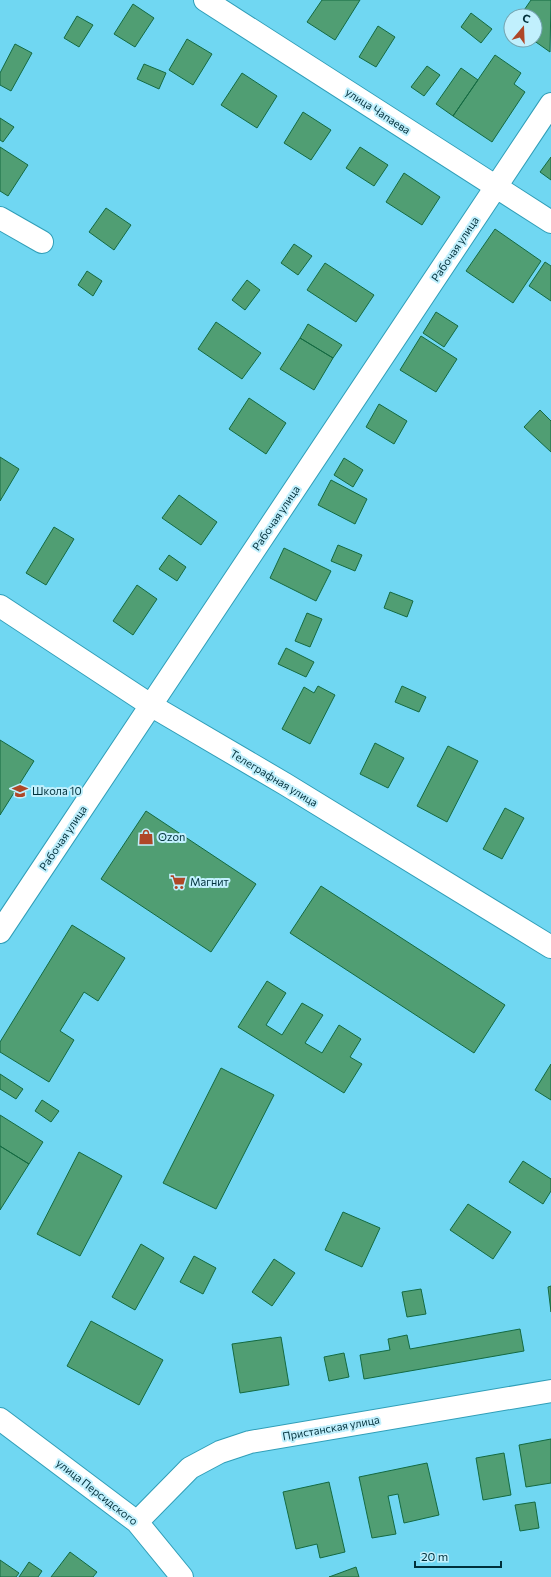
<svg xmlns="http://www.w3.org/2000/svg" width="551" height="1577" viewBox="0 0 551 1577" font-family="Commissioner,sans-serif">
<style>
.building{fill:#509e73;stroke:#146a42}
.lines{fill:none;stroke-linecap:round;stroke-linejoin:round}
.minor-casing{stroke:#309eb8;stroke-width:24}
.minor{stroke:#fff;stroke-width:22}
.labels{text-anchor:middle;stroke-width:4;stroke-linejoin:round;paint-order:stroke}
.street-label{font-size:11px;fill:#00303b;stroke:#c1f0fd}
.poi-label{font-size:11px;fill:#00303b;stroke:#c1f0fd;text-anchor:start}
</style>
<rect width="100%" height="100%" fill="#70d7f2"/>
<path class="building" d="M 322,0 L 360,0 L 335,40 L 307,22 Z
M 531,0 L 551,0 L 550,52 L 533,40 L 535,40 L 535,16 L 520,16 Z
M 133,4 L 154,18 L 135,47 L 114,34 Z
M 471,13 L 492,29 L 481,43 L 461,27 Z
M 77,16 L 93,25 L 79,47 L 64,38 Z
M 378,26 L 395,37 L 376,67 L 359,57 Z
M 187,39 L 212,54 L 193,85 L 169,70 Z
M 15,44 L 32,53 L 11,91 L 0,85 L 0,73 Z
M 495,55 L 521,73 L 514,84 L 525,92 L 492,142 L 453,116 Z
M 144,64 L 166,73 L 159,89 L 137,79 Z
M 427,66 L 440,75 L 424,96 L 411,87 Z
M 461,68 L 478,80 L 453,116 L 436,104 Z
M 242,73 L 277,96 L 257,128 L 221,105 Z
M 303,112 L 331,130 L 311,160 L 284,143 Z
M 0,118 L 14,127 L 3,142 L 0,140 Z
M 0,147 L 28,165 L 8,196 L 0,191 Z
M 360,147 L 388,165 L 374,186 L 346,168 Z
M 551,157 L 551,180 L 540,172 Z
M 404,173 L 440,197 L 422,225 L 386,202 Z
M 106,208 L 131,225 L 114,250 L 89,232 Z
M 495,229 L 541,261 L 513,303 L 466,271 Z
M 294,244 L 312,256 L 298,275 L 281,263 Z
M 545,262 L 551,266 L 551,301 L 529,286 Z
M 325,263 L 374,295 L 356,322 L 307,290 Z
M 87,271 L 102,281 L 93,296 L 78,285 Z
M 247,280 L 260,290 L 245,310 L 232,300 Z
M 436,312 L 458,326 L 444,347 L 423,333 Z
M 216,322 L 261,353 L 242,379 L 198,349 Z
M 308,324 L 342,345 L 333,358 L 300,338 Z
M 421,336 L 457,359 L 436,392 L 400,370 Z
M 300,338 L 333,358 L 314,390 L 280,369 Z
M 249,398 L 286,423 L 266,454 L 229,429 Z
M 379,404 L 407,421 L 394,444 L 366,427 Z
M 540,410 L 551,421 L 551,452 L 524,427 Z
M 0,457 L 19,469 L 0,501 Z
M 344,458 L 363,470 L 353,487 L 334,475 Z
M 331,480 L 367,499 L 355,524 L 318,505 Z
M 179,495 L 217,522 L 201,545 L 162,518 Z
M 54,527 L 74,539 L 46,585 L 26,573 Z
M 338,545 L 362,555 L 355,571 L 331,561 Z
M 284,548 L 331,571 L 316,601 L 270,578 Z
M 169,555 L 186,567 L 177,581 L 159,569 Z
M 137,585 L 157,599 L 133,635 L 113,621 Z
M 390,592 L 413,601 L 407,617 L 384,608 Z
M 307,613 L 322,619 L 310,647 L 295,641 Z
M 286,648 L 314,662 L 306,677 L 278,664 Z
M 318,686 L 335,695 L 310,744 L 282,729 L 304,687 L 314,693 Z
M 402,686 L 426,697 L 419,712 L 395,702 Z
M 0,740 L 34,761 L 0,815 Z
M 375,743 L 404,758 L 388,788 L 360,774 Z
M 448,746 L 478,761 L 447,822 L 417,806 Z
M 505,808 L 524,818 L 502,859 L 483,849 Z
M 146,811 L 256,884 L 211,952 L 101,879 Z
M 321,886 L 505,1005 L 474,1053 L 290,933 Z
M 72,925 L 125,958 L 98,1001 L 84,992 L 60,1031 L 74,1040 L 49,1082 L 0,1052 L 0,1042 Z
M 267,981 L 286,993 L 266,1025 L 282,1035 L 302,1003 L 323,1015 L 305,1043 L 322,1053 L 339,1025 L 361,1039 L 350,1057 L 362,1064 L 344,1093 L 238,1027 Z
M 551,1064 L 551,1100 L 535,1090 Z
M 221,1068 L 274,1095 L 216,1209 L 163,1183 Z
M 0,1074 L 23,1089 L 16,1099 L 0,1089 Z
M 42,1100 L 59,1111 L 51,1122 L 35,1111 Z
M 0,1115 L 43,1142 L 29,1164 L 0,1146 Z
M 0,1146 L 29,1164 L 0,1210 Z
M 79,1152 L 122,1176 L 80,1256 L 37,1234 Z
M 523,1161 L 551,1179 L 551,1191 L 543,1204 L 509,1182 Z
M 468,1204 L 511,1232 L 493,1259 L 450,1230 Z
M 343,1212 L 380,1228 L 362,1267 L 325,1250 Z
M 141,1244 L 164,1258 L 135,1310 L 112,1297 Z
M 194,1256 L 216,1268 L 203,1294 L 180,1282 Z
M 274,1259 L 295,1273 L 272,1306 L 252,1292 Z
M 551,1286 L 551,1312 L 548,1287 Z
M 421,1289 L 426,1314 L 407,1317 L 402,1292 Z
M 91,1321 L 163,1360 L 139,1405 L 67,1366 Z
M 520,1329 L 524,1351 L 364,1379 L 360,1355 L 390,1350 L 388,1339 L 407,1335 L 410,1349 Z
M 281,1337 L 289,1385 L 240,1393 L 232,1344 Z
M 344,1353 L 349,1377 L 329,1381 L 324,1357 Z
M 551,1439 L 551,1483 L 526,1487 L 519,1445 Z
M 504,1453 L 511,1495 L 483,1500 L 476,1458 Z
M 427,1463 L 439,1515 L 404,1523 L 398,1494 L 388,1496 L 396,1534 L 372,1538 L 359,1477 Z
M 329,1482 L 345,1552 L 320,1558 L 317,1544 L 296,1549 L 283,1492 Z
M 535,1502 L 539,1528 L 520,1531 L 515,1505 Z
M 70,1552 L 97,1572 L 93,1577 L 51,1577 Z
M 0,1560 L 19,1573 L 16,1577 L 0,1577 Z
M 29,1562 L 42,1571 L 38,1577 L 19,1577 Z
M 356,1567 L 359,1577 L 329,1577 Z"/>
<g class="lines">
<defs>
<path id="minor" d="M 205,0 L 551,222
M 0,218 L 42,242
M 0,606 L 152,706 L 285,784 L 551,947
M 0,932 L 551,104
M 0,1419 L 137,1522 L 182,1577
M 137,1522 L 190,1468 L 220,1452 L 250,1442 L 551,1391"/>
</defs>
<use href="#minor" class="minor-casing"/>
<use href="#minor" class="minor"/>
</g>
<defs>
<symbol id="school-bare" viewBox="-9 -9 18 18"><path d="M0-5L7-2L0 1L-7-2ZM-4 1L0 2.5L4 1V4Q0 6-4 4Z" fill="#af4727" stroke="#c1f0fd" stroke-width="2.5" paint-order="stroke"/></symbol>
<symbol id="shop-bare" viewBox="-9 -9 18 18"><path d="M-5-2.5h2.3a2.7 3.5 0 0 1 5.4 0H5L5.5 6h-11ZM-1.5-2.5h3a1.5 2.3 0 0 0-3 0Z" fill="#af4727" stroke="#c1f0fd" stroke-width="2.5" paint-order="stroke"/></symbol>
<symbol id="supermarket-bare" viewBox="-9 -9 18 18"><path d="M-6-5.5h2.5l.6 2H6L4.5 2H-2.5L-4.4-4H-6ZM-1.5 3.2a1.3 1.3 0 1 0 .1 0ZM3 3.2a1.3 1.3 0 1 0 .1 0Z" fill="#af4727" stroke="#c1f0fd" stroke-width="2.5" paint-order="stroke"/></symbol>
</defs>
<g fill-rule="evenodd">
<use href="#school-bare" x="9" y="780" width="22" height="22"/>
<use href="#shop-bare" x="135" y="826" width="22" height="22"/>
<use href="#supermarket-bare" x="167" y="871" width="22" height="22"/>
</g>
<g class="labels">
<g class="street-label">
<text transform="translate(378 111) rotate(33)" y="4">улица Чапаева</text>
<text transform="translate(455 249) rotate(-56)" y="4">Рабочая улица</text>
<text transform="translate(276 518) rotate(-56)" y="4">Рабочая улица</text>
<text transform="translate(274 778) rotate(31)" y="4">Телеграфная улица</text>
<text transform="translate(63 838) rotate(-56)" y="4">Рабочая улица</text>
<text transform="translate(331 1428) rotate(-10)" y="4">Пристанская улица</text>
<text transform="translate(97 1492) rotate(38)" y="4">улица Персидского</text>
</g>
<g class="poi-label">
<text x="32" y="795">Школа 10</text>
<text x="158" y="841">Ozon</text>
<text x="190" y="886">Магнит</text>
</g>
</g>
<g transform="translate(523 28) rotate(19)"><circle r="19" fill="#c1f0fd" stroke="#74a3af"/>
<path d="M0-3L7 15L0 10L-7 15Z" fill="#af4727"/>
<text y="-6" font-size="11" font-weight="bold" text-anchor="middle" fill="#00303b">С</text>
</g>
<path d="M415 1561v6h86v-6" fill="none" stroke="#00303b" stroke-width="2"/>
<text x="421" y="1561" font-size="12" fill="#00303b" stroke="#c1f0fd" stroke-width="3" paint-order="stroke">20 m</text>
</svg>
